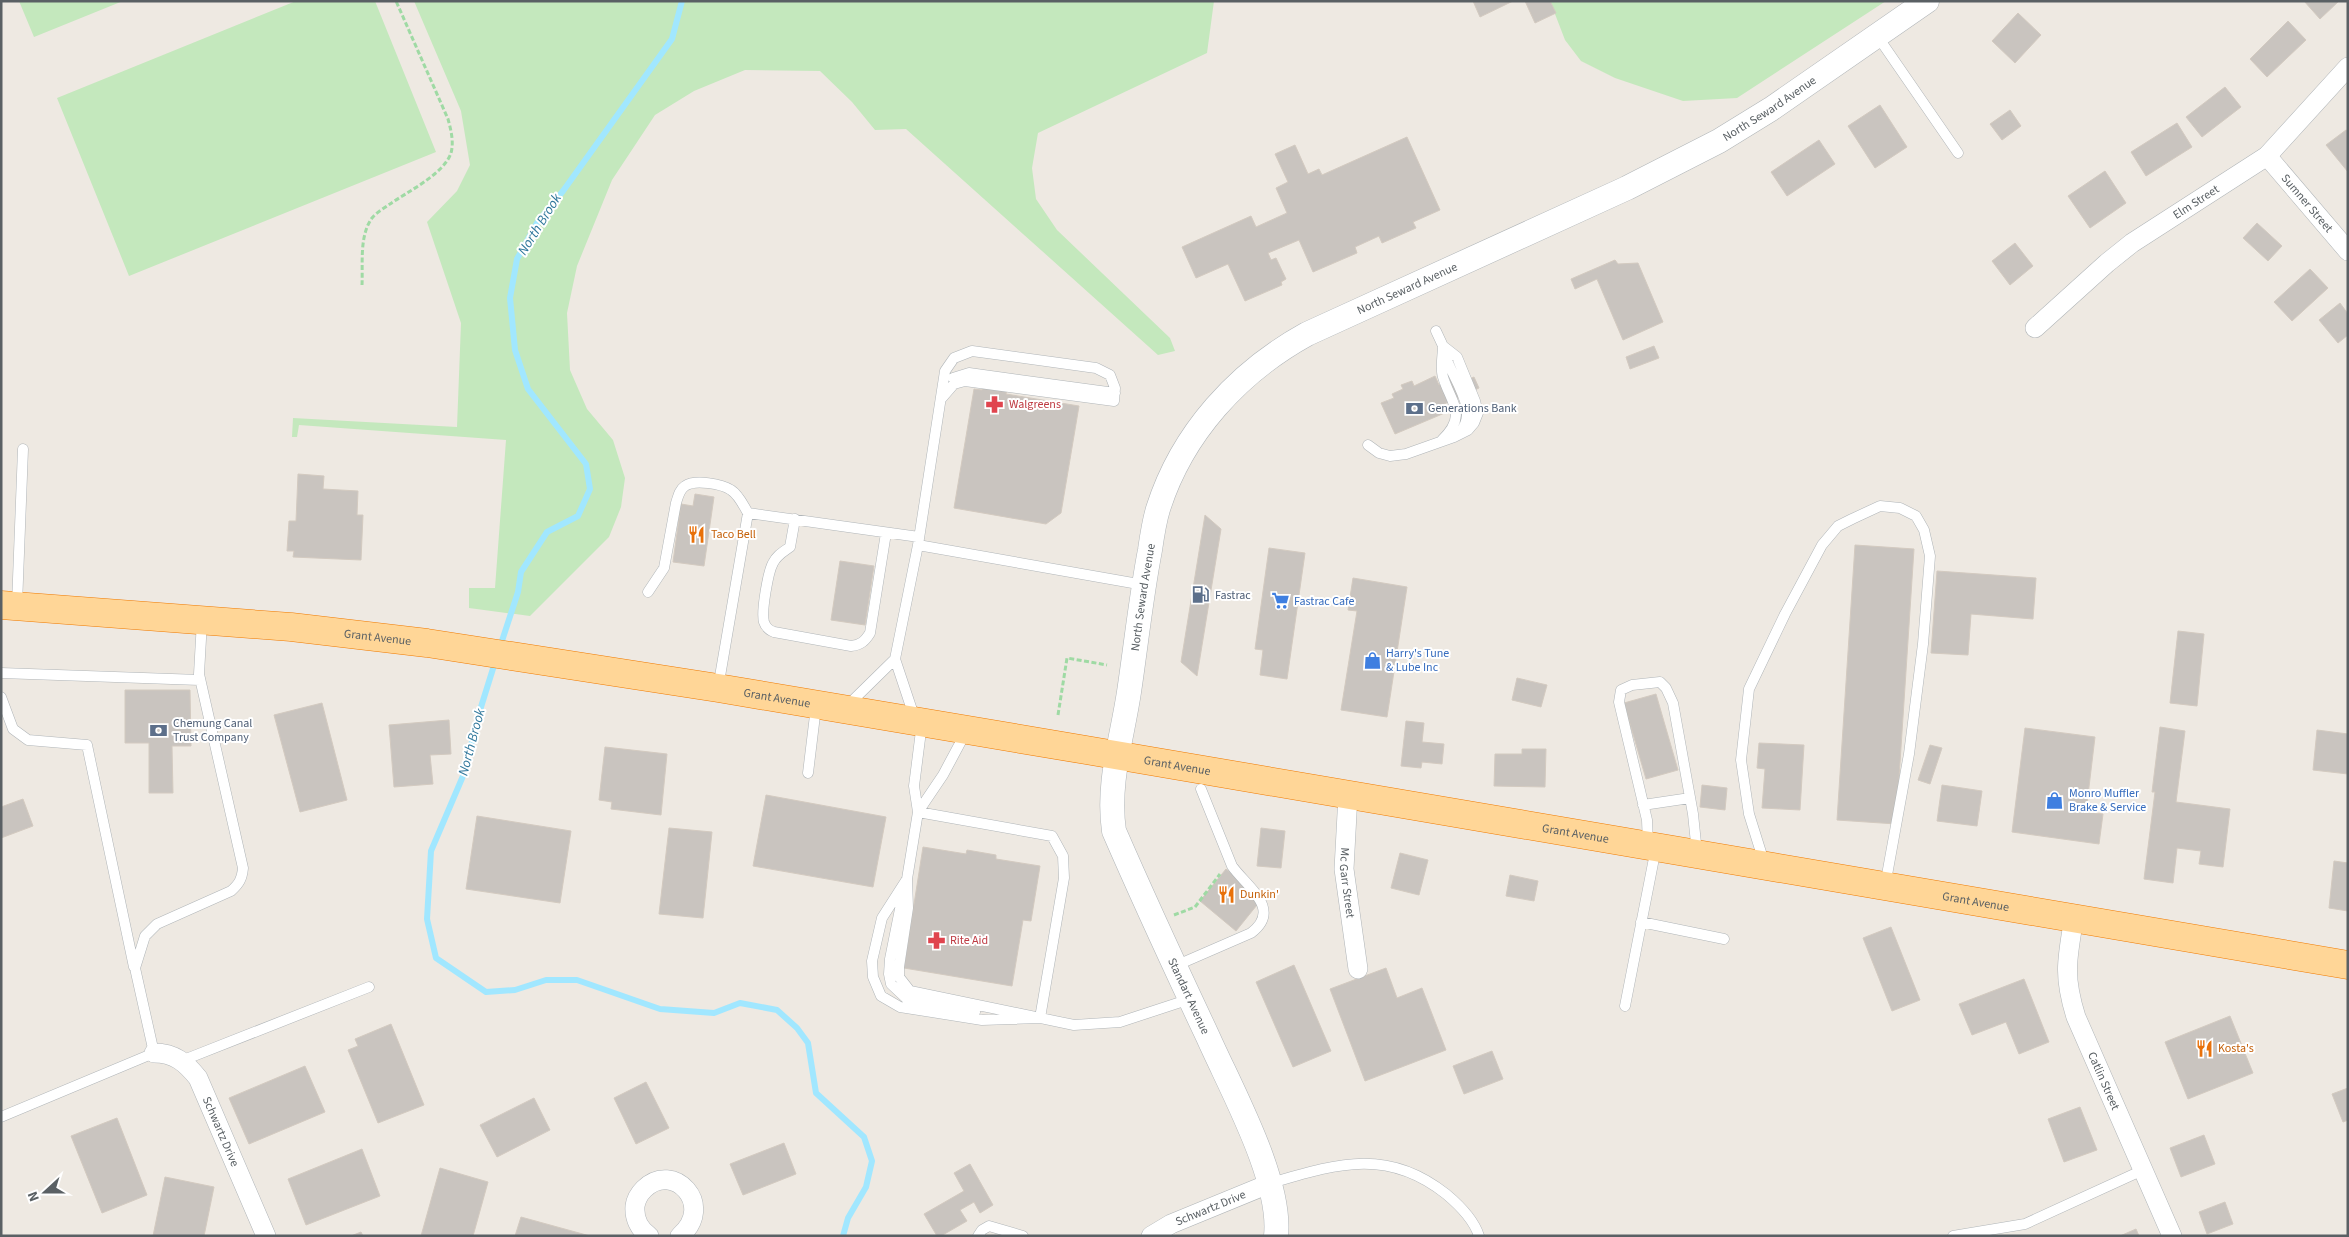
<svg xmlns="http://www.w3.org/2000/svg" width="2349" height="1237" viewBox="0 0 2349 1237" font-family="'Source Sans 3',sans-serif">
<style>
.green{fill:#c4e8bd}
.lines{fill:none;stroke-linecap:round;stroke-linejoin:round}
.stream{stroke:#a1e7ff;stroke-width:6}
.building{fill:#c9c4bf;stroke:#d3cac0}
.service-casing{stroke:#b0b5b8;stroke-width:11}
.minor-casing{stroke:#b0b5b8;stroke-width:20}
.tertiary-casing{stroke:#b0b5b8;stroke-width:25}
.trunk-casing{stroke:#f07a00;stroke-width:29}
.path{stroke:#9fdaa4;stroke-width:3;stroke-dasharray:5 2.5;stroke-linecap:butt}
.service{stroke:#fff;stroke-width:10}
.minor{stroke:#fff;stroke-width:19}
.tertiary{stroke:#fff;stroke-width:24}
.trunk{stroke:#ffd697;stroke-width:28}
.labels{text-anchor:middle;stroke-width:4;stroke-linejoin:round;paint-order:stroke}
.street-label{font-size:12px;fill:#5a6064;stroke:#fff}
.health-label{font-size:12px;fill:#be3a42;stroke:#fff;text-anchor:start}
.service-label{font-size:12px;fill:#4e5e75;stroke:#fff;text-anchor:start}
.food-label{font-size:12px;fill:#c56008;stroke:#fff;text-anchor:start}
.shop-label{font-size:12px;fill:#366cbe;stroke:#fff;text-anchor:start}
.water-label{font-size:14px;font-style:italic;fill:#31789c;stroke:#fff}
</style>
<rect width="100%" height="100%" fill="#eee9e2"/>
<path class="green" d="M 19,1 L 123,1 L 34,37 Z
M 296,1 L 375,1 L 436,152 L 129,276 L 57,98 Z
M 414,1 L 1214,1 L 1207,53 L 1038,133 L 1032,168 L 1036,199 L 1057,230 L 1170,338 L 1175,351 L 1158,355 L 906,129 L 875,130 L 852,102 L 820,71 L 745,70 L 694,91 L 655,115 L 612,180 L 577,266 L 567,313 L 570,370 L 587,409 L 613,440 L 625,478 L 621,507 L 609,537 L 530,616 L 469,608 L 469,588 L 495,588 L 506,440 L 299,425 L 297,437 L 292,437 L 293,418 L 457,427 L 461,323 L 427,222 L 457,191 L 470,165 L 461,111 Z
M 1550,1 L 1886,1 L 1737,98 L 1683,101 L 1615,78 L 1581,61 L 1565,40 Z"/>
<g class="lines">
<path class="stream" d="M 500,647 L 518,592 L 521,572 L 547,532 L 578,516 L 590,489 L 586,464 L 528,389 L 515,350 L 510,298 L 517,259 L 537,223 L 563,191 L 672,39 L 682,1
M 496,659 L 481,707 L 463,776 L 431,851 L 427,919 L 436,958 L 486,992 L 515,990 L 546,980 L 577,980 L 660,1009 L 714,1013 L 740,1003 L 777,1010 L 797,1028 L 808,1043 L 816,1093 L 864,1137 L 872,1161 L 866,1187 L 848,1218 L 843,1236"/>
</g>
<path class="building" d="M 1473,1 L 1513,1 L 1480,17 Z
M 1525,1 L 1550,1 L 1556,13 L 1535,23 Z
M 2304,1 L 2339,1 L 2320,19 Z
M 2018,13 L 2041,35 L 2015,63 L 1992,41 Z
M 2288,21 L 2306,40 L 2267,77 L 2250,59 Z
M 2225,87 L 2241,107 L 2202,137 L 2186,117 Z
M 1880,105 L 1907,147 L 1875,168 L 1848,126 Z
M 2010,110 L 2021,126 L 2002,140 L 1990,124 Z
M 2177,123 L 2192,147 L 2146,176 L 2131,152 Z
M 2346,130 L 2348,131 L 2348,172 L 2326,145 Z
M 1407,137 L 1440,210 L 1413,222 L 1416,228 L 1382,243 L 1379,236 L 1355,247 L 1357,253 L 1313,272 L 1299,240 L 1268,253 L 1271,260 L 1276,258 L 1286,279 L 1281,282 L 1282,285 L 1245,301 L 1228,264 L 1196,278 L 1182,247 L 1251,216 L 1256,227 L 1287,213 L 1276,188 L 1288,182 L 1275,154 L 1295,145 L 1308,174 L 1319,169 L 1322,175 Z
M 1819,140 L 1835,164 L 1787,196 L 1771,172 Z
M 2105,171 L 2126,203 L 2090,228 L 2068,196 Z
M 2257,223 L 2282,246 L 2268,261 L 2243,238 Z
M 2015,243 L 2033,266 L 2010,285 L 1992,261 Z
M 1615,260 L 1618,264 L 1638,263 L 1663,322 L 1623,340 L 1597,279 L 1575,289 L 1571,279 Z
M 2310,269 L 2328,288 L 2292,321 L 2274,302 Z
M 2340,303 L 2348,314 L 2348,335 L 2338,343 L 2319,320 Z
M 1654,346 L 1659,358 L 1630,369 L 1626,357 Z
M 985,373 L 1009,378 L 1006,394 L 1079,406 L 1061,513 L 1046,524 L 954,508 L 974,389 L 982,390 Z
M 1435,376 L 1439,385 L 1452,379 L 1465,381 L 1474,377 L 1479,388 L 1444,404 L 1447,412 L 1395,434 L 1381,403 L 1394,398 L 1392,394 L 1403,389 L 1401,385 L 1412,381 L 1414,386 Z
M 298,474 L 324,476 L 323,489 L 358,491 L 357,515 L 363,515 L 361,560 L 293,557 L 294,551 L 287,551 L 289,521 L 296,521 Z
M 695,494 L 714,497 L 704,566 L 673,562 L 681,504 L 693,506 Z
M 1205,515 L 1221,529 L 1197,676 L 1181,662 Z
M 1855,545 L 1914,549 L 1896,824 L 1837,820 Z
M 1269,548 L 1305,553 L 1287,679 L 1260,675 L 1263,650 L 1255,649 Z
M 840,561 L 874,566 L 865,625 L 831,620 Z
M 1937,571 L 2036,578 L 2033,619 L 1971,614 L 1968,655 L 1931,653 Z
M 1353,578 L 1407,587 L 1387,717 L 1341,710 L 1357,611 L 1348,610 Z
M 2178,631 L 2204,634 L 2197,706 L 2170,703 Z
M 1517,678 L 1547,685 L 1541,707 L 1512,700 Z
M 125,690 L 190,690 L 191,746 L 172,746 L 173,793 L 149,793 L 149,743 L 125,743 Z
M 1656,694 L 1678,770 L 1646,779 L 1624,703 Z
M 322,703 L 347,800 L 300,812 L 274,715 Z
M 449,720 L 451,754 L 430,755 L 433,784 L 394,787 L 389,725 Z
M 1406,721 L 1424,723 L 1422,742 L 1444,744 L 1442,764 L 1422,762 L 1421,768 L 1401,766 Z
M 2160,727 L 2185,731 L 2176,802 L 2230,809 L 2223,867 L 2199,864 L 2201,851 L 2177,848 L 2173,883 L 2144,879 L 2155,792 L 2152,792 Z
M 2025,728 L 2095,737 L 2086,812 L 2103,814 L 2099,844 L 2012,832 Z
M 2317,730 L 2348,734 L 2348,774 L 2313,770 Z
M 1759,743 L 1804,745 L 1800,810 L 1762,808 L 1765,769 L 1757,768 Z
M 1930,745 L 1942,748 L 1930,784 L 1918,780 Z
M 605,747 L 667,754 L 661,815 L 611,809 L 612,802 L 599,800 Z
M 1522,749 L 1546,749 L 1545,787 L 1494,786 L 1495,754 L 1522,754 Z
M 1702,785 L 1727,788 L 1725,810 L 1700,807 Z
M 1942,785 L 1982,791 L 1977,826 L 1937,821 Z
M 766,795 L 886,817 L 873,887 L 753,866 Z
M 23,799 L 33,826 L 1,838 L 1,807 Z
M 477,816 L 571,831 L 560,903 L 466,889 Z
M 669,828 L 712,832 L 703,918 L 659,914 Z
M 1261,828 L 1285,831 L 1281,868 L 1257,866 Z
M 923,847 L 966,854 L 967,850 L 996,855 L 996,859 L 1040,866 L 1031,921 L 1023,920 L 1012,986 L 904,968 Z
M 1400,853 L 1428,860 L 1419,895 L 1391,888 Z
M 2334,861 L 2348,863 L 2348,911 L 2329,908 Z
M 1226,869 L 1248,887 L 1257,905 L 1236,931 L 1200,901 Z
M 1510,875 L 1538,881 L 1534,901 L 1506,896 Z
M 1891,927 L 1920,1000 L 1892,1011 L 1863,938 Z
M 1294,965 L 1331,1051 L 1293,1067 L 1256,982 Z
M 1386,968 L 1397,998 L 1422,988 L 1446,1050 L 1365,1081 L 1330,989 Z
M 2024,979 L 2049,1042 L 2019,1054 L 2006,1022 L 1972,1035 L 1959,1004 Z
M 2230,1016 L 2253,1073 L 2188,1099 L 2165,1042 Z
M 391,1024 L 424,1105 L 378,1123 L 348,1050 L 358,1046 L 355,1039 Z
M 1492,1051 L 1503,1079 L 1464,1094 L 1453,1066 Z
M 305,1066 L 325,1112 L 249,1144 L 229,1098 Z
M 646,1082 L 669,1128 L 636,1144 L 614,1098 Z
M 2348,1088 L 2348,1120 L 2343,1122 L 2332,1094 Z
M 534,1098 L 550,1130 L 497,1157 L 480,1125 Z
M 2080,1107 L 2097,1150 L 2064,1162 L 2048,1119 Z
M 117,1118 L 147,1195 L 102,1213 L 71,1136 Z
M 2204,1135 L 2215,1164 L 2181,1177 L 2170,1148 Z
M 784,1143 L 796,1174 L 743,1195 L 730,1164 Z
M 362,1149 L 380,1196 L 306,1225 L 288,1179 Z
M 970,1164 L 993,1205 L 980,1213 L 974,1202 L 960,1210 L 967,1221 L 941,1236 L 937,1236 L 924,1214 L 964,1191 L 954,1173 Z
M 440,1168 L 488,1182 L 473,1236 L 421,1236 Z
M 165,1177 L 214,1187 L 204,1236 L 153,1236 Z
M 2225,1202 L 2233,1224 L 2207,1234 L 2199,1212 Z
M 521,1217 L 590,1236 L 515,1236 Z
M 2136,1229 L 2139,1236 L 2120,1236 Z
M 361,1232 L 363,1236 L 351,1236 Z"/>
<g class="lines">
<defs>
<path id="service" d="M 1878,37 L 1958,153
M 1445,355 C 1452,378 1481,412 1459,433
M 953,378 L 969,373 L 1115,393
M 1442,440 C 1468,415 1451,403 1443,377 C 1440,368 1443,355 1443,346
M 1368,445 L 1379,453 L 1390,456 L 1406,454 L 1454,437 L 1468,430 L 1474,423 L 1478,413 L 1475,401 L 1457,357 L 1443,346 L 1436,331
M 795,519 L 790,547 C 783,552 777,555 773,563 C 768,572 761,612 764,622 C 766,628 769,630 774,632 L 851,646 C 861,645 865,641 870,633 L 886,533
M 918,545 L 945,371 L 954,358 L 972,351 L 1096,368 L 1110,375 L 1115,388 L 1114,401 L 965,381 L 954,384 L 941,399
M 648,592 L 664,568 L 676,503 C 678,497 679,490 685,486 C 695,479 722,484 731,490 C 739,495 743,505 748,513
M 17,605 L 23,449
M 895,659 L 915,719
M 1,673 L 200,680
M 718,688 L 748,513 L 919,537
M 1,697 L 13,729 L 28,740 L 87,745 L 134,967
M 846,707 L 895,659 L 918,545 L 1144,585
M 922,723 L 914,786 L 918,812 L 907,879 L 882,918 L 872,961 L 873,977 L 881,996 L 900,1007 L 982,1020 L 1040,1018
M 966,732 L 943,775 L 918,812 L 1052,836 L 1063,856 L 1064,878 L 1040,1018
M 808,773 L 816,707
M 1643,805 L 1690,798
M 1648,844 L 1647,820 L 1619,702 L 1621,690 L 1632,685 L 1660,682 L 1666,688 L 1673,703 L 1693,814 L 1697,853
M 1764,862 L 1749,814 L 1741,760 L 1749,689 L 1785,614 L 1822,545 L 1838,526 L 1852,519 L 1880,506 L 1900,508 L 1916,516 L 1924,530 L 1930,556 L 1923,644 L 1909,754 L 1885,886
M 907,879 L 908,908 L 899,967 L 899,977 L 910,991 L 1074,1025 L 1120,1022 L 1190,999
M 904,889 L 890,959 L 889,974 L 891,984 L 907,999 L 975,1012
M 1641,922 L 1724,939
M 1175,966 L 1251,933 C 1283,909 1246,886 1232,866 L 1201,789
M 1625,1006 L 1656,848
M 181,1061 L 369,987
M 1,1117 L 154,1053 L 135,968 L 145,936 L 157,924 L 231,891 C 239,884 242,879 243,868 L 199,674 L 202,621
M 1271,1183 C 1336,1164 1387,1147 1446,1194 C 1458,1204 1474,1220 1479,1236
M 978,1236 L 982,1230 L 989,1226 L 1023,1236
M 1953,1236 L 2025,1224 L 2143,1170"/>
<g id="minor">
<path id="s1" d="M 2267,156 L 2348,251"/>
<path id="s2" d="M 2035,328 L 2107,263 L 2132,243 L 2267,156 L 2348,67"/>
<path id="s3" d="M 1348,795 L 1344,869 L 1358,969"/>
<path id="s4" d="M 2074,918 C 2067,959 2063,976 2076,1017 L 2172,1236"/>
<path id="s5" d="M 154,1053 C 175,1053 186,1063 198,1078 L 266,1236"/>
<path d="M 649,1236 C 639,1229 634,1218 635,1206 C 636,1199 639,1194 644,1189 C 673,1160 716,1205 680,1236"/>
<path id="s6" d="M 1151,1236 L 1171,1224 L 1271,1183"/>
</g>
<g id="tertiary">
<path id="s7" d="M 1276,1236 C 1282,1180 1231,1089 1208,1037 C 1176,969 1144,900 1114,831 C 1107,783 1122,739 1129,692 C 1136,645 1141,597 1150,550 C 1152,536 1154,522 1158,509 C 1182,433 1238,372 1307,334 L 1627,188 L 1719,141 L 1771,109 L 1927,1"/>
</g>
<g id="trunk">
<path id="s8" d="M 1,605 L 291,627 L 427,643 L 718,688 L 1086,750 L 2348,965"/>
</g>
</defs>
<use href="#service" class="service-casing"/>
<use href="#minor" class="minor-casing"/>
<use href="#tertiary" class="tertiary-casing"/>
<use href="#trunk" class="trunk-casing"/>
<path class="path" d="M 362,285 C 363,264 359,236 372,218 C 376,213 384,208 390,204 C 407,192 444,174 451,153 C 454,142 451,130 448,119 L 396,1
M 1058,715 L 1067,658 L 1107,665
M 1174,915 L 1195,907 L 1220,874"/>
<use href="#service" class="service"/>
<use href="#minor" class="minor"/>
<use href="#tertiary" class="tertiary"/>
<use href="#trunk" class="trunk"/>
</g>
<defs>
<symbol id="pharmacy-bare" viewBox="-9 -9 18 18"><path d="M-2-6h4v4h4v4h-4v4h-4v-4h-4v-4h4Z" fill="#e0444e" stroke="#fff" stroke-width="2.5" paint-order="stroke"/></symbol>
<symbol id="bank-bare" viewBox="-9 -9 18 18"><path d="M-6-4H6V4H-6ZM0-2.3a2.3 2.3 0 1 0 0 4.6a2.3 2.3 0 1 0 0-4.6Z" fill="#5c6f8a" stroke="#fff" stroke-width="2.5" paint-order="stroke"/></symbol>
<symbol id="restaurant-bare" viewBox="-9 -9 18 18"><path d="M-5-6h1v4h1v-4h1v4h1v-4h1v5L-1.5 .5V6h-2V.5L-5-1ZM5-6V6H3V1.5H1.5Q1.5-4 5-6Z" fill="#e8710a" stroke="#fff" stroke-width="2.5" paint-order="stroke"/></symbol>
<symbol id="fuel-bare" viewBox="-9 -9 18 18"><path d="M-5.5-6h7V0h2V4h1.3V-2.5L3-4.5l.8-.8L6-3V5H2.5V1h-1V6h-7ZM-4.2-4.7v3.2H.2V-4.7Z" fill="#5c6f8a" stroke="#fff" stroke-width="2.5" paint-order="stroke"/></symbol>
<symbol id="supermarket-bare" viewBox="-9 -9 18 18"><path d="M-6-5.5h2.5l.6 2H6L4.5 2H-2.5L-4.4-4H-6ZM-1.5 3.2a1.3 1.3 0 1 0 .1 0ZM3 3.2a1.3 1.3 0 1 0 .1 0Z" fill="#3f7fe0" stroke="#fff" stroke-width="2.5" paint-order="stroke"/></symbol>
<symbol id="shop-bare" viewBox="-9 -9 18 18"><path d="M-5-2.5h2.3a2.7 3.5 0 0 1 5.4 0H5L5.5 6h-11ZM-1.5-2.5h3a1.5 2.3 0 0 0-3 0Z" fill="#3f7fe0" stroke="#fff" stroke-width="2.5" paint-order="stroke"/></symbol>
</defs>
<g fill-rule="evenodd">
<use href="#pharmacy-bare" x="982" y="392" width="25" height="25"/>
<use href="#bank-bare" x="1402" y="396" width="25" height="25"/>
<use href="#restaurant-bare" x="684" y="522" width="25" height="25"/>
<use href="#fuel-bare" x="1188" y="582" width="25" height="25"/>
<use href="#supermarket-bare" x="1268" y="588" width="25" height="25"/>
<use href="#shop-bare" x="1360" y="648" width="25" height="25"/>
<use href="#bank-bare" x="146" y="718" width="25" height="25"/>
<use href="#shop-bare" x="2042" y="788" width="25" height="25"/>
<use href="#restaurant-bare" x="1214" y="882" width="25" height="25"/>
<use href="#pharmacy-bare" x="924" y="928" width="25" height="25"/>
<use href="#restaurant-bare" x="2192" y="1036" width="25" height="25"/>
</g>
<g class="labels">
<g class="street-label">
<text dy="4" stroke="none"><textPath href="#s7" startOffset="1515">North Seward Avenue</textPath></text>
<text dy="4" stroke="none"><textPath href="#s2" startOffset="205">Elm Street</textPath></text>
<text dy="4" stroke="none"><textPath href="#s1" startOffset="62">Sumner Street</textPath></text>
<text dy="4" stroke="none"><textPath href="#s7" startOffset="1110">North Seward Avenue</textPath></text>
<text dy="4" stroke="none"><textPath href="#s7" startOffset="675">North Seward Avenue</textPath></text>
<text dy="4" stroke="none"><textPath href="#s8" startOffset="378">Grant Avenue</textPath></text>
<text dy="4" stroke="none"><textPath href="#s8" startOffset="782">Grant Avenue</textPath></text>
<text dy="4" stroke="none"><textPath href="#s8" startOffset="1188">Grant Avenue</textPath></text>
<text dy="4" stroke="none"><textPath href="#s8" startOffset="1592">Grant Avenue</textPath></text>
<text dy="4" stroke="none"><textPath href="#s3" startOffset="88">Mc Garr Street</textPath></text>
<text dy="4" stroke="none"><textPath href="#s8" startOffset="1998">Grant Avenue</textPath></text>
<text transform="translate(1189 996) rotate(65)" y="4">Standart Avenue</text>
<text dy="4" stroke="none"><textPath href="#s4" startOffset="170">Catlin Street</textPath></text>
<text dy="4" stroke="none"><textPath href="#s5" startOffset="111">Schwartz Drive</textPath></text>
<text dy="4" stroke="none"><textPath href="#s6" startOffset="66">Schwartz Drive</textPath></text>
</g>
<g class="health-label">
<text x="1009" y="408">Walgreens</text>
<text x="950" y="944">Rite Aid</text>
</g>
<g class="service-label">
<text x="1428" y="412">Generations Bank</text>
<text x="1215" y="599">Fastrac</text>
<text x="173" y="727">Chemung Canal<tspan x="173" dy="14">Trust Company</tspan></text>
</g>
<g class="food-label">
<text x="711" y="538">Taco Bell</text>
<text x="1240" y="898">Dunkin'</text>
<text x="2218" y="1052">Kosta's</text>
</g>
<g class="shop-label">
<text x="1294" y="605">Fastrac Cafe</text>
<text x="1386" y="657">Harry's Tune<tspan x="1386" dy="14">&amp; Lube Inc</tspan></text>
<text x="2069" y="797">Monro Muffler<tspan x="2069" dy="14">Brake &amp; Service</tspan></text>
</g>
<g class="water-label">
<text transform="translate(539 224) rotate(-58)" y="5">North Brook</text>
<text transform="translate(471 742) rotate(-75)" y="5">North Brook</text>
</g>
</g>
<rect width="2349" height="1237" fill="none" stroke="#5a6064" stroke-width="5"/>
<g transform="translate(45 1192) rotate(249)" stroke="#ffffff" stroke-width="4" paint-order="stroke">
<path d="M0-4L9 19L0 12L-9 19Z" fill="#5a6064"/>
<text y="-8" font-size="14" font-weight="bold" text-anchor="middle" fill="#5a6064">N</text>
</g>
</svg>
